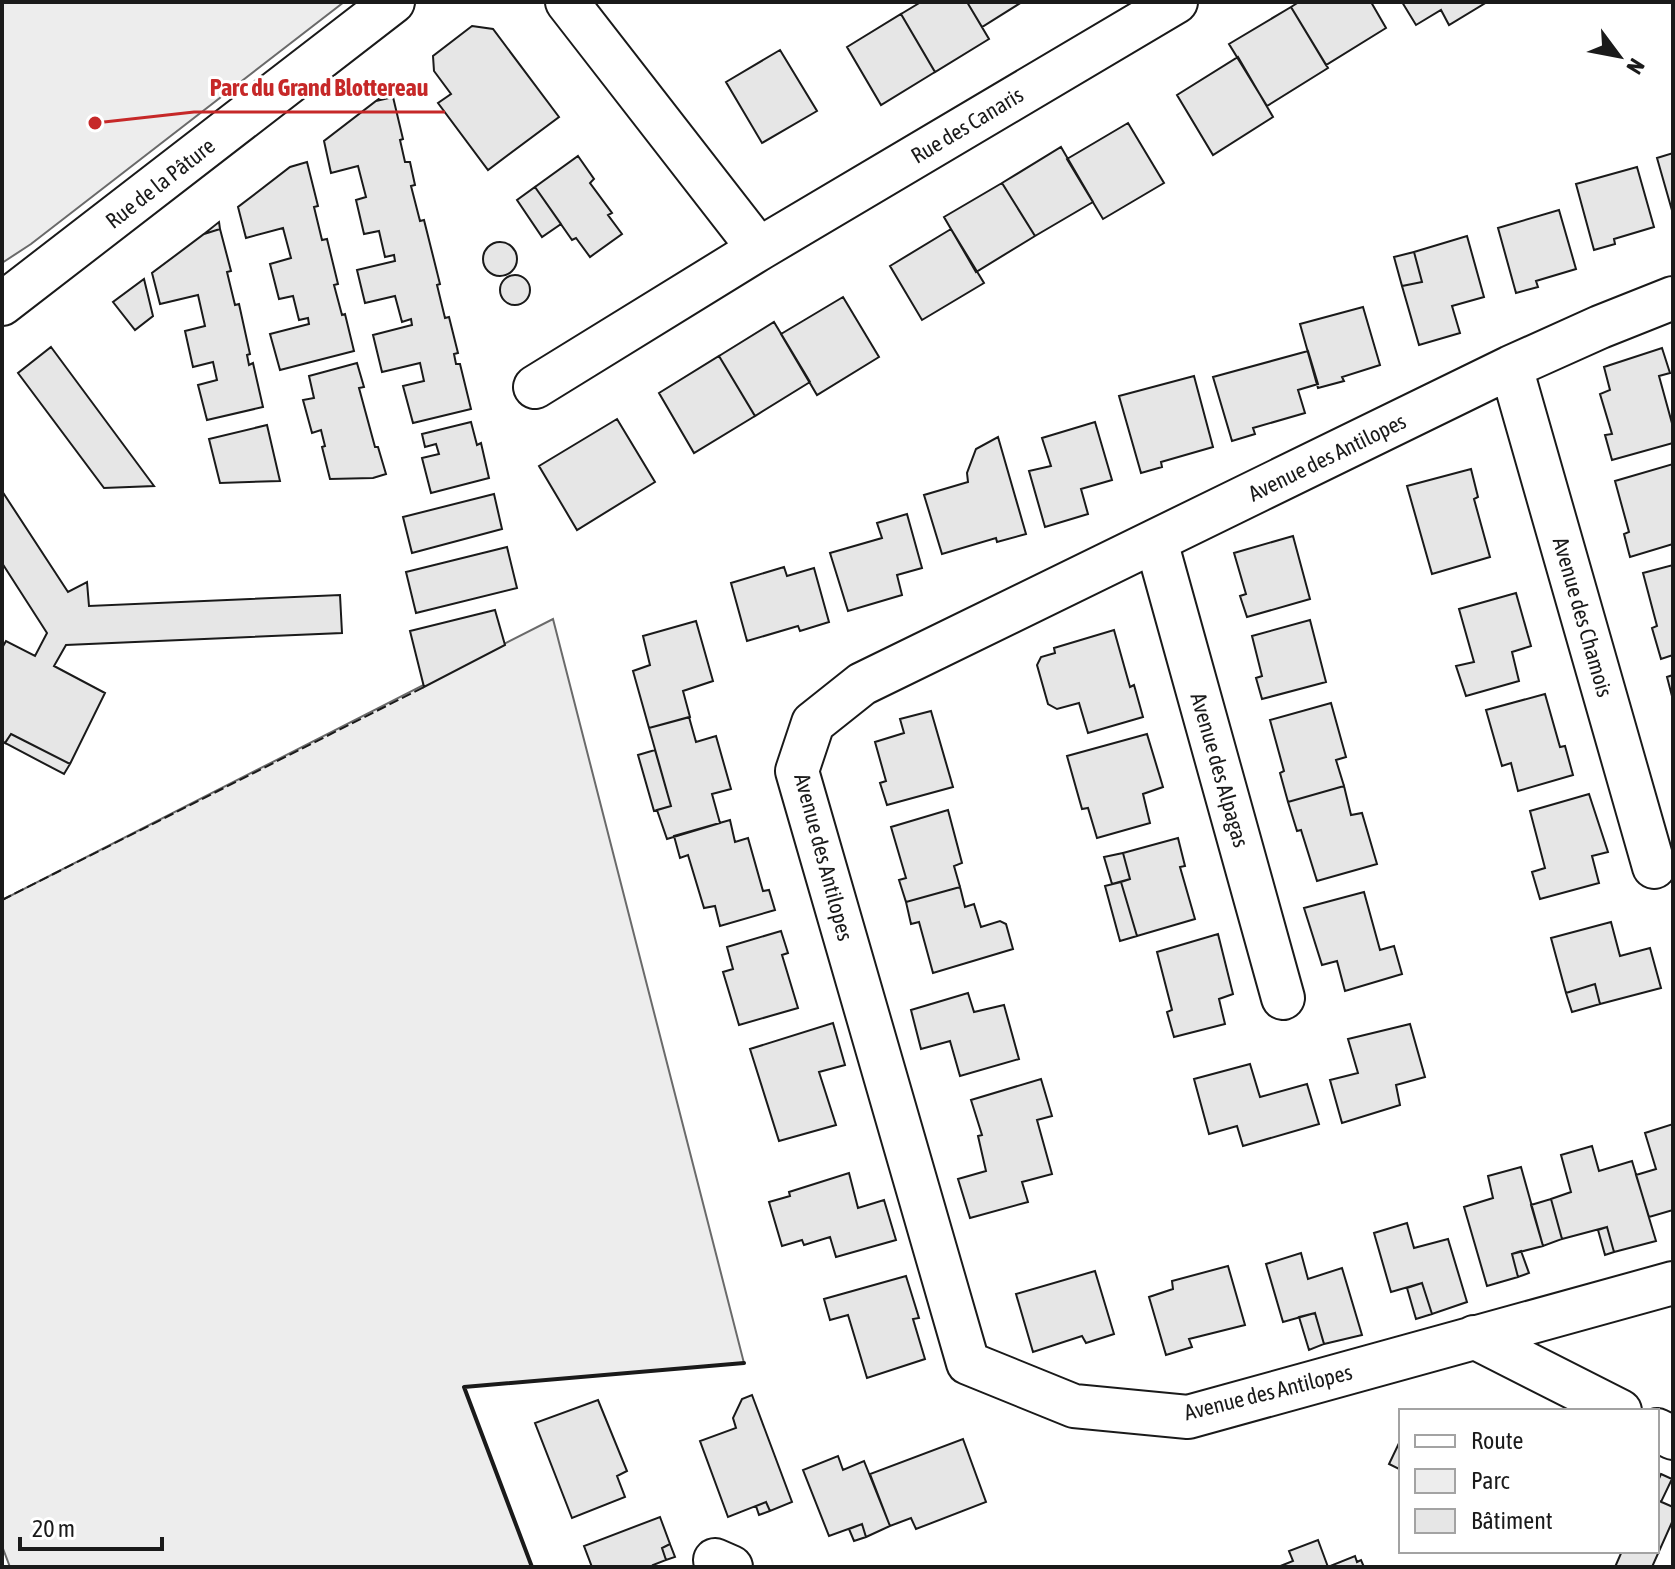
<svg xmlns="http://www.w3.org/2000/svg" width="1675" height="1569" viewBox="0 0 1675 1569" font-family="'Asap Condensed',sans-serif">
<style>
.green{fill:#ededed;stroke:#6a6a6a;stroke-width:2}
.building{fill:#e6e6e6;stroke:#1a1a1a;stroke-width:2}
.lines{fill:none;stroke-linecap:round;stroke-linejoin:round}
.minor-casing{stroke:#1a1a1a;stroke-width:46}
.minor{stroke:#fff;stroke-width:42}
.fence{stroke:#1a1a1a;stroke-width:2;stroke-dasharray:10 4;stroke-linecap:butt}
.wall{stroke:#1a1a1a;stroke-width:4}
.labels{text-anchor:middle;stroke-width:6;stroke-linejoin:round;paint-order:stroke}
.street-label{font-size:22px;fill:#1a1a1a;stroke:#fff}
.leader{fill:none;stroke:#c62828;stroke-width:3}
.callout-dot{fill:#c62828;stroke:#fff;stroke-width:3}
.callout-label{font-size:24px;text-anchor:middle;font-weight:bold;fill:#c62828;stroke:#fff;stroke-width:6;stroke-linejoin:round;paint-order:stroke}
</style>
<rect width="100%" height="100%" fill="#fff"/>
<path class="green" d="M 2,2 L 344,2 L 31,244 L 2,263 Z
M 553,619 L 744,1363 L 464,1387 L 532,1567 L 10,1567 L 2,1546 L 2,900 Z"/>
<path class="building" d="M 921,2 L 967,2 L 989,39 L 935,72 L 901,14 Z
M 967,2 L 1022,2 L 982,27 Z
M 1299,2 L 1371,2 L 1386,28 L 1326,65 L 1291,7 Z
M 1402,2 L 1487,2 L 1449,25 L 1441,10 L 1416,25 Z
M 1291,7 L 1328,68 L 1267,106 L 1229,44 Z
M 901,14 L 935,72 L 881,105 L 847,47 Z
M 472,26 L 493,29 L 559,117 L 488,170 L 438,103 L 451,94 L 434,71 L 433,56 Z
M 780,50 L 817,111 L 762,143 L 726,82 Z
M 1238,57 L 1273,117 L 1213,155 L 1177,95 Z
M 390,90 L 393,97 L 376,101 Z
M 393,97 L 403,139 L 400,140 L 405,162 L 410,162 L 415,185 L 411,186 L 420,221 L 424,220 L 440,284 L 437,285 L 445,318 L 449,317 L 458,353 L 454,354 L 456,364 L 460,364 L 471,409 L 413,423 L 403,386 L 424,381 L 420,363 L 382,372 L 373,335 L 412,325 L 411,319 L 402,322 L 395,296 L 365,303 L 357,270 L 395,261 L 394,255 L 385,257 L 379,231 L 364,234 L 356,200 L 366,197 L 358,166 L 331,173 L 324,141 L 376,101 Z
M 1128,123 L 1164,183 L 1103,219 L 1067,159 Z
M 1061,147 L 1093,202 L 1035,236 L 1002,183 Z
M 1673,153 L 1673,214 L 1657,158 Z
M 578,156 L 594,179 L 590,183 L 612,213 L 608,215 L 622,234 L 590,257 L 576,238 L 572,240 L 535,187 Z
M 307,162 L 318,206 L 314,207 L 322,240 L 327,239 L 338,284 L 334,285 L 342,315 L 345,314 L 354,351 L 280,370 L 270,334 L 309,324 L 308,318 L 299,320 L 293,296 L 279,299 L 270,264 L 291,258 L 283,228 L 246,238 L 238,207 L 290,167 Z
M 1637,167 L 1654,227 L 1614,239 L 1615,244 L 1594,250 L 1576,184 Z
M 1002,183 L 1035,236 L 976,272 L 944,217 Z
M 535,187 L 561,224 L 542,237 L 517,200 Z
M 1559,210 L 1576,269 L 1536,281 L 1538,287 L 1516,293 L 1498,228 Z
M 219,222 L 220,229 L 204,234 Z
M 220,229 L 231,271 L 227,272 L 235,305 L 239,304 L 250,354 L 247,355 L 249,365 L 253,363 L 263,407 L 207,420 L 198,385 L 217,380 L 213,362 L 193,367 L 185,331 L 205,326 L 198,295 L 160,304 L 152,273 L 204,234 Z
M 951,229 L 984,283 L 922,320 L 890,266 Z
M 1467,236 L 1484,297 L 1452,306 L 1460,333 L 1419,345 L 1402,286 L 1422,282 L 1414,252 Z
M483 259a17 17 0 1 1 34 0a17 17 0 1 1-34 0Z
M 1414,252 L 1422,282 L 1402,286 L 1394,257 Z
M500 290a15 15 0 1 1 30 0a15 15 0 1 1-30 0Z
M 144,279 L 153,316 L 135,330 L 113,302 Z
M 843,297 L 879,357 L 817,395 L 781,334 Z
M 1363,307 L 1380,365 L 1342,377 L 1344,381 L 1318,388 L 1300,324 Z
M 774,322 L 810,382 L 755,416 L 719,356 Z
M 51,347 L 154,486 L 104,488 L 18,373 Z
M 1662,348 L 1670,373 L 1659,376 L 1673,427 L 1673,443 L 1612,460 L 1605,435 L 1612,434 L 1600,394 L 1610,390 L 1604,367 Z
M 1308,351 L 1318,384 L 1298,390 L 1305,413 L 1253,428 L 1255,434 L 1232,441 L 1213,377 Z
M 719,356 L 755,416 L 694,453 L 659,393 Z
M 357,363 L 364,387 L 359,388 L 375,447 L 378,447 L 386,474 L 373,478 L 330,479 L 322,447 L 325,446 L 321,430 L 312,433 L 303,400 L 314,398 L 309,376 Z
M 1194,376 L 1213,447 L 1161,462 L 1162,467 L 1141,473 L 1119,396 Z
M 617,419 L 655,482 L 577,530 L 539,466 Z
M 471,422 L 477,445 L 481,443 L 489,478 L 431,493 L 422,458 L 439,454 L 436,444 L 425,447 L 422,434 Z
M 1095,422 L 1112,480 L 1081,489 L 1088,514 L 1045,527 L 1029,471 L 1051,466 L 1042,438 Z
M 267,425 L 280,481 L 220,483 L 209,439 Z
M 998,437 L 1026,534 L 997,542 L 996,538 L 942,554 L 924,495 L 968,482 L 967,473 L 976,449 Z
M 1673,464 L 1673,544 L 1630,557 L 1624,534 L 1629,532 L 1615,481 Z
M 1471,469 L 1478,497 L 1474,499 L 1490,557 L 1432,574 L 1407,486 Z
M 2,491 L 68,592 L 87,582 L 89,606 L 340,595 L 342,633 L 66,645 L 54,666 L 105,693 L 70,764 L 11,734 L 5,743 L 2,741 L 2,648 L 6,641 L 35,656 L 47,633 L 2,563 Z
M 494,494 L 502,529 L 412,553 L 403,517 Z
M 907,514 L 922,568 L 897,575 L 902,595 L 848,611 L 830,553 L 882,538 L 877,523 Z
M 1293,536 L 1310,599 L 1247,617 L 1240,596 L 1246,594 L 1234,553 Z
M 507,547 L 517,588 L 416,613 L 406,572 Z
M 1673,565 L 1673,655 L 1661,659 L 1652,628 L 1657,626 L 1643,573 Z
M 784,567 L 787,576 L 814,568 L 829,622 L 800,631 L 798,626 L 747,641 L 731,583 Z
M 1516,593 L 1531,646 L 1512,652 L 1519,681 L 1466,696 L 1456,666 L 1474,662 L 1459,609 Z
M 495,610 L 505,645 L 424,687 L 410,631 Z
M 1310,620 L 1326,682 L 1262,699 L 1256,678 L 1262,676 L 1252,636 Z
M 696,621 L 713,681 L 683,691 L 690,717 L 649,728 L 633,671 L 650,665 L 643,636 Z
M 1114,630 L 1130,687 L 1134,685 L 1143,717 L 1088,733 L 1079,703 L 1057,709 L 1048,704 L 1037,665 L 1041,657 L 1055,653 L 1054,648 Z
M 1673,675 L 1673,700 L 1667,677 Z
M 1545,694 L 1560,747 L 1565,746 L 1573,775 L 1518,791 L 1511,763 L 1502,766 L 1486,710 Z
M 1331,703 L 1346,757 L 1336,760 L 1344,786 L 1288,802 L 1280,773 L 1284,771 L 1270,720 Z
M 931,711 L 953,787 L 887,805 L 880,783 L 886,781 L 875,742 L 904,733 L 900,719 Z
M 689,717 L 696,742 L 716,736 L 731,789 L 712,794 L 720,823 L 667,839 L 657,810 L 671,806 L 649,728 Z
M 11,734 L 70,764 L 64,774 L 5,743 Z
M 1147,734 L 1163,787 L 1143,794 L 1150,823 L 1097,838 L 1088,808 L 1082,809 L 1067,756 Z
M 655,750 L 671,806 L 654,811 L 638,755 Z
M 1344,786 L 1351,815 L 1362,813 L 1377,864 L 1317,881 L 1301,830 L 1297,831 L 1288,802 Z
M 1589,794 L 1608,852 L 1592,856 L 1599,883 L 1540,899 L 1532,872 L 1545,868 L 1530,811 Z
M 948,810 L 962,863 L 954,866 L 960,887 L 906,902 L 899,880 L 906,878 L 891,827 Z
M 730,820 L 735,842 L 748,838 L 763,891 L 769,890 L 775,910 L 720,926 L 715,906 L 704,908 L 688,855 L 680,858 L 674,836 Z
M 1178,838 L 1185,866 L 1180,867 L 1195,919 L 1137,936 L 1121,882 L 1130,879 L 1123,853 Z
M 1123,853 L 1130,879 L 1112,884 L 1104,857 Z
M 1121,882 L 1137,936 L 1120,941 L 1105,886 Z
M 960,887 L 965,907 L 974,904 L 981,927 L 1000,921 L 1006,924 L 1013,949 L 933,973 L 919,922 L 911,924 L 906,902 Z
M 1364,892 L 1380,950 L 1394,946 L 1402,974 L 1345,991 L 1337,961 L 1322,965 L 1304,908 Z
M 1611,922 L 1620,956 L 1650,948 L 1661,988 L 1600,1004 L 1595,984 L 1566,993 L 1551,938 Z
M 781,931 L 788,953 L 782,955 L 798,1008 L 739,1025 L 723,972 L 733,969 L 727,947 Z
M 1218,934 L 1233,994 L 1219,999 L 1225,1024 L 1174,1037 L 1167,1012 L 1172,1010 L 1157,952 Z
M 1595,984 L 1600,1004 L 1572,1012 L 1566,993 Z
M 968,993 L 974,1012 L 1004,1005 L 1019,1059 L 960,1076 L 950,1041 L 921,1049 L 911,1010 Z
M 833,1023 L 845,1065 L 819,1072 L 836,1125 L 779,1141 L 750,1049 Z
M 1410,1024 L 1425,1077 L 1396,1085 L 1400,1105 L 1342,1123 L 1330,1080 L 1358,1073 L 1348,1039 Z
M 1250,1064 L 1260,1097 L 1307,1084 L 1319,1124 L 1243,1146 L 1237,1126 L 1209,1134 L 1194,1079 Z
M 1041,1079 L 1052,1116 L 1037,1120 L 1052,1174 L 1022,1182 L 1028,1202 L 970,1218 L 958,1179 L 986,1171 L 978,1136 L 982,1135 L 971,1100 Z
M 1673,1124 L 1673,1210 L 1649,1217 L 1636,1175 L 1656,1169 L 1645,1133 Z
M 1592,1146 L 1599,1171 L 1632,1161 L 1656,1241 L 1614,1252 L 1607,1227 L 1562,1239 L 1551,1199 L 1571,1192 L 1561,1155 Z
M 1521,1167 L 1543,1246 L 1512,1254 L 1518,1277 L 1487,1286 L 1464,1207 L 1493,1198 L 1488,1176 Z
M 849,1173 L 858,1208 L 884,1200 L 896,1240 L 836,1257 L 830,1237 L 804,1245 L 802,1240 L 782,1246 L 769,1202 L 790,1196 L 789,1192 Z
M 1551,1199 L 1562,1239 L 1543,1246 L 1531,1205 Z
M 1407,1223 L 1414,1248 L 1448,1239 L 1467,1302 L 1432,1314 L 1422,1283 L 1391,1292 L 1374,1233 Z
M 1607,1227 L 1614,1252 L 1605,1255 L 1598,1230 Z
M 1521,1251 L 1529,1273 L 1518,1277 L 1512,1254 Z
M 1301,1253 L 1308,1279 L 1342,1268 L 1362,1335 L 1324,1344 L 1315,1313 L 1283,1322 L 1266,1264 Z
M 1228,1266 L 1245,1325 L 1189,1339 L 1192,1347 L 1166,1355 L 1149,1297 L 1173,1289 L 1172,1281 Z
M 1095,1271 L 1114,1334 L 1086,1343 L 1082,1336 L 1033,1352 L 1016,1294 Z
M 906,1276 L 919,1318 L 913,1319 L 925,1359 L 867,1378 L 848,1315 L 830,1320 L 824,1299 Z
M 1422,1283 L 1432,1314 L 1416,1319 L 1407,1288 Z
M 1315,1313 L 1324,1344 L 1309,1350 L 1299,1317 Z
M 752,1395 L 792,1502 L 770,1511 L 766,1502 L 728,1517 L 700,1441 L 736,1428 L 733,1418 L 742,1399 Z
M 598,1400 L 627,1471 L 617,1476 L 625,1497 L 572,1518 L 535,1423 Z
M 963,1439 L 986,1502 L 916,1529 L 911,1518 L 890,1526 L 870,1474 Z
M 1401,1439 L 1401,1470 L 1389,1464 Z
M 838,1456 L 843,1470 L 864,1461 L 890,1526 L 866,1537 L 862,1524 L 829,1536 L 803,1470 Z
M 1661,1474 L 1672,1479 L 1661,1502 L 1657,1500 L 1657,1483 Z
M 1657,1500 L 1673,1507 L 1673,1520 L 1652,1567 L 1615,1567 L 1622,1551 L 1657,1551 Z
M 766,1502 L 770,1511 L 759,1515 L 756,1506 Z
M 660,1517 L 670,1544 L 662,1548 L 666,1560 L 653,1565 L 654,1567 L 592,1567 L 584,1546 Z
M 862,1524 L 866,1537 L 854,1541 L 849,1529 Z
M 1318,1540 L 1328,1567 L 1355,1556 L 1357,1562 L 1361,1560 L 1364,1567 L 1278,1567 L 1293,1561 L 1289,1551 Z
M 670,1544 L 675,1557 L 666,1560 L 662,1548 Z"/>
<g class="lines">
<defs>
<path id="minor" d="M 567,2 L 759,249
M 1673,298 L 1600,327 L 1511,367 L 862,684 L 813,723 L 797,771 L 968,1363 L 1074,1406 L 1188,1417 L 1673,1283
M 2,304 L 393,2
M 1511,367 L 1654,867
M 535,387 L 759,249 L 1176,2
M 1156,541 L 1283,998
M 1474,1337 L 1620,1411
M 1657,1430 L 1673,1438
M 715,1560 L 731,1567"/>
</defs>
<use href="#minor" class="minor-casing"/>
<use href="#minor" class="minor"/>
<path class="fence" d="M 2,900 L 424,687"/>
<path class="wall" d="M 532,1567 L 464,1387 L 744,1363"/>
</g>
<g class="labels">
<g class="street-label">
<text transform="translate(967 125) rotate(-31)" y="8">Rue des Canaris</text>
<text transform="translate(160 183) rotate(-38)" y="8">Rue de la Pâture</text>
<text transform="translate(1327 457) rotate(-26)" y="8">Avenue des Antilopes</text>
<text transform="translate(1583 617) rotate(74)" y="8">Avenue des Chamois</text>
<text transform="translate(1220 770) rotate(74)" y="8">Avenue des Alpagas</text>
<text transform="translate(824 857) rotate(75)" y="8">Avenue des Antilopes</text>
<text transform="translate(1268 1392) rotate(-14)" y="8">Avenue des Antilopes</text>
</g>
</g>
<path class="leader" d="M95 123L194 112H445"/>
<circle class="callout-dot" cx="95" cy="123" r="8"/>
<g class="callout-label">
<text x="319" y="96">Parc du Grand Blottereau</text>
</g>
<rect width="1675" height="1569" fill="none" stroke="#1a1a1a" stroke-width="8"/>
<rect x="1399" y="1409" width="260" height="144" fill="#ffffff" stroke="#a3a3a3" stroke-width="2"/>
<rect x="1415" y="1435" width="40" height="12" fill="#ffffff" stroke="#a3a3a3" stroke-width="2"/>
<text x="1471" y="1449" font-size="24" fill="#1a1a1a">Route</text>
<rect x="1415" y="1469" width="40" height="24" fill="#ededed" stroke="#a3a3a3" stroke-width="2"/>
<text x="1471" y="1489" font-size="24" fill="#1a1a1a">Parc</text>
<rect x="1415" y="1509" width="40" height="24" fill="#e6e6e6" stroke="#a3a3a3" stroke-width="2"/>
<text x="1471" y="1529" font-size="24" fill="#1a1a1a">Bâtiment</text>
<g transform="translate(1619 56) rotate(122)" stroke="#ffffff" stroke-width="6" paint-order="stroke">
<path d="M0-6L14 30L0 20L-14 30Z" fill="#1a1a1a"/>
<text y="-12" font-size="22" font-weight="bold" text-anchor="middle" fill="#1a1a1a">N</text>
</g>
<path d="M20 1537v12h142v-12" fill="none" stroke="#1a1a1a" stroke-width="4"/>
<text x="32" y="1537" font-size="24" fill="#1a1a1a" stroke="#ffffff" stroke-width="6" paint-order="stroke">20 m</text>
</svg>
